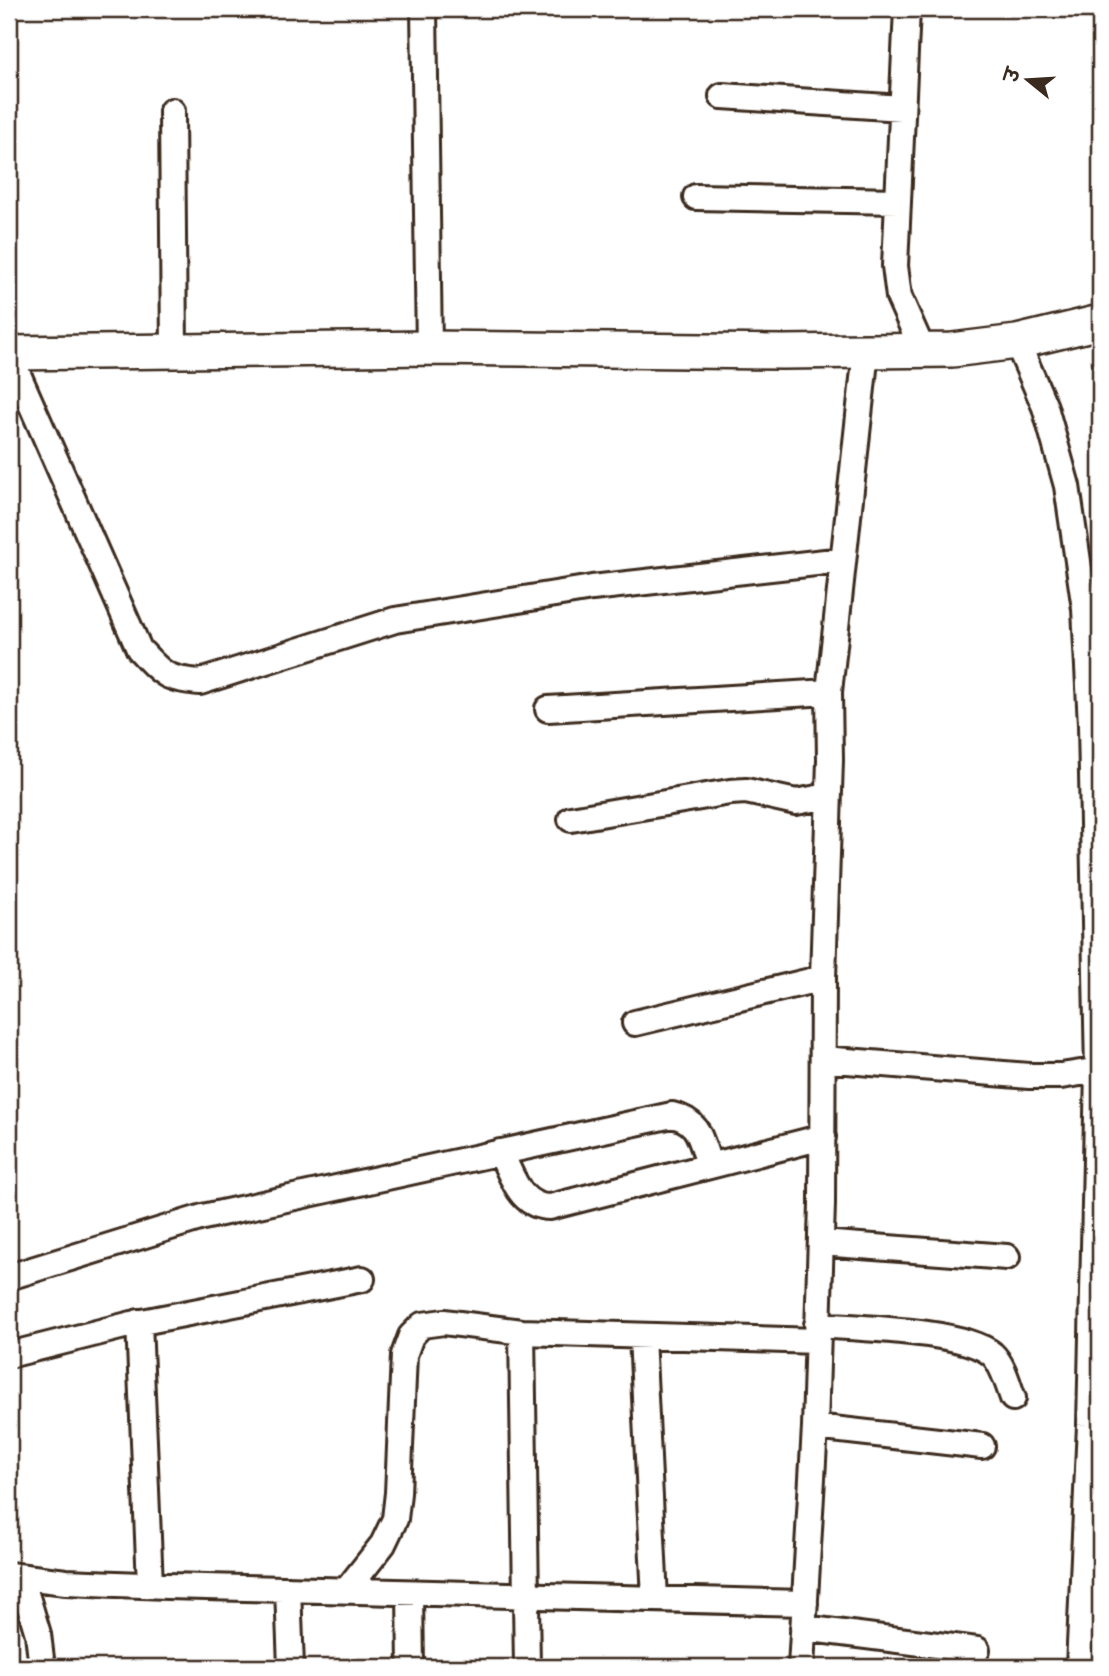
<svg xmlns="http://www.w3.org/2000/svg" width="1109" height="1676" viewBox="0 0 1109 1676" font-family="Caveat,'Playpen Sans Deva',sans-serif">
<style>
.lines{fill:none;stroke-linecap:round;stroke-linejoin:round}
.street-casing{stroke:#3b2a1e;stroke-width:30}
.secondary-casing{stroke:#3b2a1e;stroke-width:38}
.street{stroke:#fff;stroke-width:24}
.secondary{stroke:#fff;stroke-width:33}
</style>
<rect width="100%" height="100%" fill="#fff"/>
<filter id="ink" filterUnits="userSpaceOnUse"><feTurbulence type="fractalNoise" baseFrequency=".0143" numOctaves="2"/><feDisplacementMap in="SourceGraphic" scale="14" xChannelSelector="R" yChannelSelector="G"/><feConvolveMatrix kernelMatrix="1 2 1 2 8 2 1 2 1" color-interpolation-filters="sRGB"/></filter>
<g filter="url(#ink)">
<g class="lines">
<defs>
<path id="street" d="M 424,9 L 429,348
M 907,9 L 895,266 L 899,297 L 923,351
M 722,96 L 902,108
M 172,111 L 174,351
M 696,197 L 898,201
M 1017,342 L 1045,407 L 1067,486 L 1085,609 L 1091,725 L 1098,1071 L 1090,1425 L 1079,1667
M 9,354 L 139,649 C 162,674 165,679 200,682 L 395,620 L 592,588 L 843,560
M 548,709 L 829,692
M 571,819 L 730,792 L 746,791 L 796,802 L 828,796
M 635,1023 L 823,978
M 823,1059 L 1029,1076 L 1061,1076 L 1100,1070
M 500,1152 C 513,1176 519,1207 550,1207 L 823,1137
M 821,1243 L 1007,1257
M 9,1277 L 203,1217 L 672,1115 C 700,1121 700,1139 709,1164
M 139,1322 L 150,1585
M 817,1325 C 856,1328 964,1330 992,1354 C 1003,1364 1008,1385 1013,1398
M 522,1332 L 527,1667
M 642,1336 L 655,1599
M 9,1355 L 132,1324 L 362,1279
M 815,1427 L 982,1446
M 9,1575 L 66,1582 L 167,1586 L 805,1603
M 21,1577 L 38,1634 L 42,1667
M 288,1589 L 291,1667
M 346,1591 L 383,1544 L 395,1519 L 398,1493 L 404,1355 L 411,1336 L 422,1325 L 444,1322 L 522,1332 L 817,1341
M 410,1593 L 411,1667
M 803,1628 L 977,1650
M 801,1667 L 815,1427 L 822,1204 L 823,978 L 830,760 L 829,692 L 866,351"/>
<path id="secondary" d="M 9,353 L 429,348 L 783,352 L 952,350 L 1017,342 L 1100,322"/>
</defs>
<use href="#street" class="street-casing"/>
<use href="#secondary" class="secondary-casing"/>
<use href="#street" class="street"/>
<use href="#secondary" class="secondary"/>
</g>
</g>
<rect width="1109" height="1676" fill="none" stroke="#fff" stroke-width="35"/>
<rect x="18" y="18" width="1074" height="1641" fill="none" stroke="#3b2a1e" stroke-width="2.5" filter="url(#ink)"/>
<g transform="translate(1028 80) rotate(288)" stroke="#ffffff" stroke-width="5" paint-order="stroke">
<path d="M0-5L12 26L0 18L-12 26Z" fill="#3b2a1e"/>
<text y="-10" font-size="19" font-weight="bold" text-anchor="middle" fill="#3b2a1e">उ</text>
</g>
</svg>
